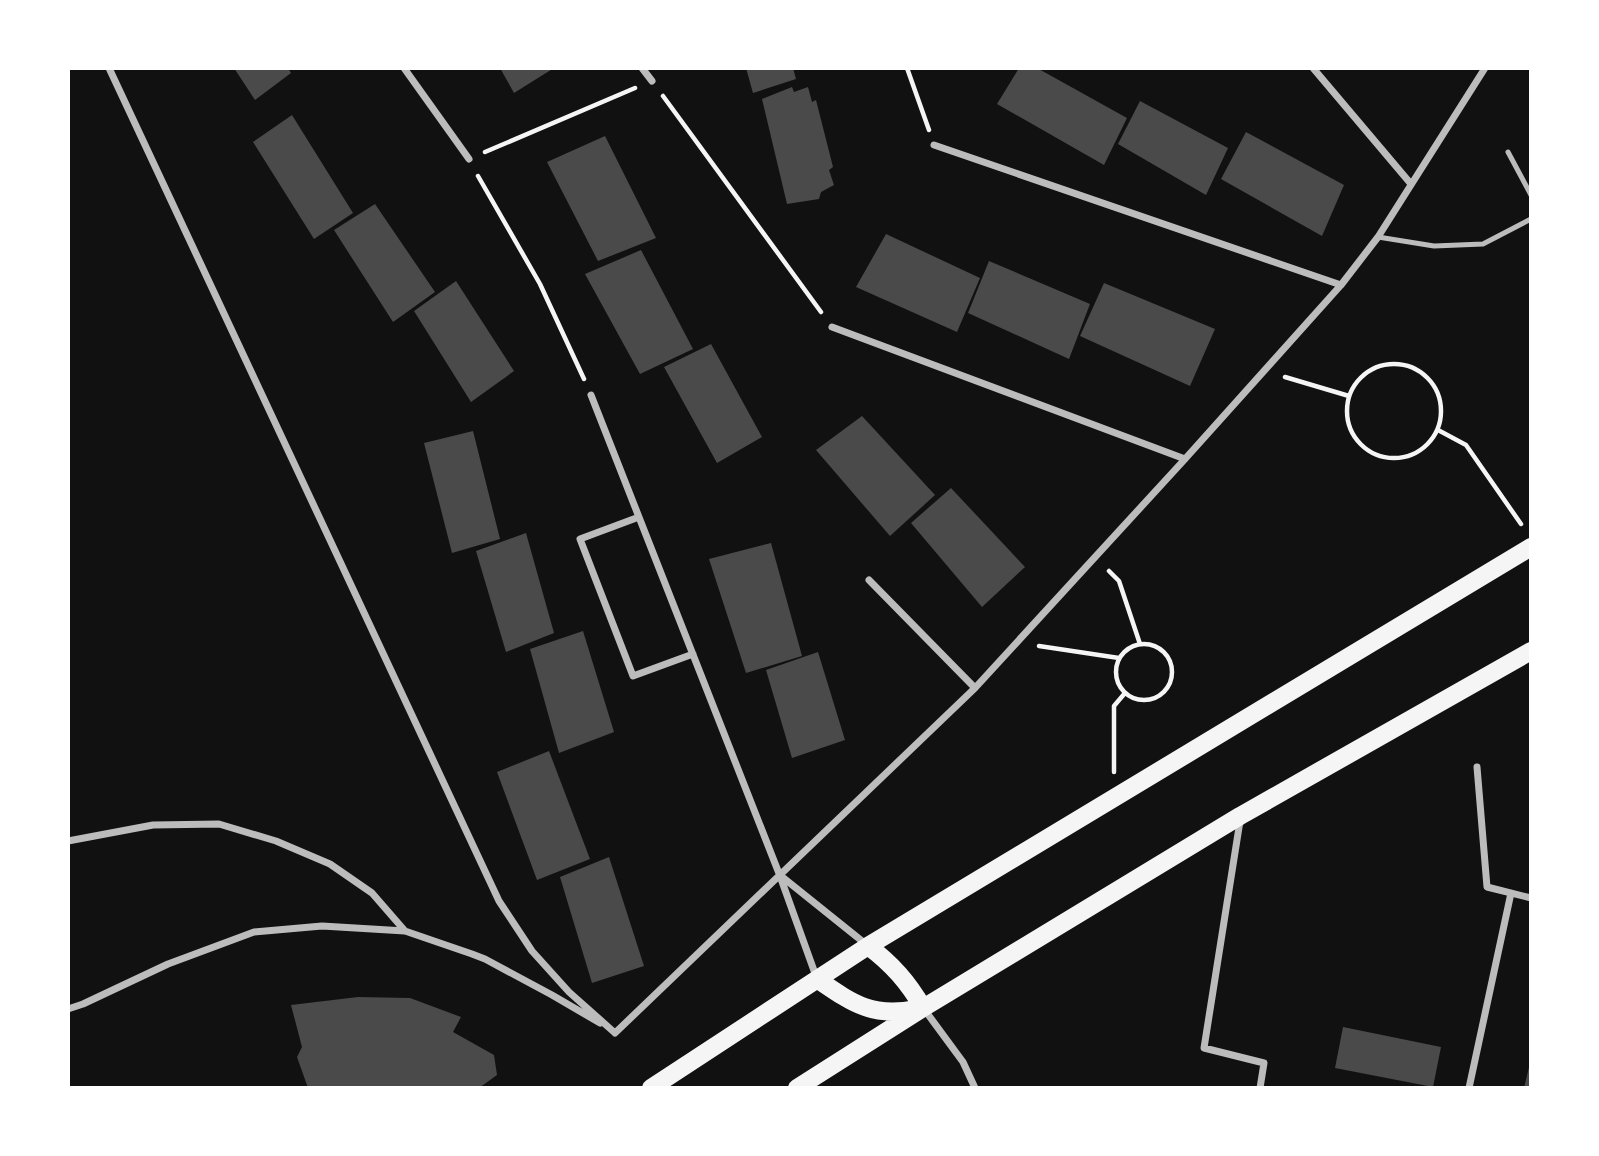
<svg xmlns="http://www.w3.org/2000/svg" width="1599" height="1156" viewBox="0 0 1599 1156" font-family="Jost,sans-serif">
<style>
.building{fill:#4a4a4a}
.lines{fill:none;stroke-linecap:round;stroke-linejoin:round}
.path{stroke:#f5f5f5;stroke-width:4.5}
.service{stroke:#bcbcbc;stroke-width:5}
.minor{stroke:#bcbcbc;stroke-width:7}
.primary{stroke:#f5f5f5;stroke-width:18}
</style>
<rect width="100%" height="100%" fill="#111"/>
<path class="building" d="M 234,68 L 288,68 L 291,73 L 255,100 Z
M 500,68 L 554,68 L 514,93 Z
M 746,68 L 793,68 L 796,79 L 753,93 Z
M 1019,68 L 1037,68 L 1127,118 L 1104,165 L 997,104 Z
M 792,87 L 794,92 L 808,87 L 812,102 L 816,100 L 833,167 L 829,170 L 834,185 L 821,192 L 819,199 L 787,204 L 762,99 Z
M 1140,101 L 1228,148 L 1206,195 L 1118,144 Z
M 292,115 L 353,213 L 314,239 L 253,142 Z
M 1246,132 L 1344,185 L 1322,236 L 1221,179 Z
M 605,136 L 656,238 L 598,261 L 547,162 Z
M 375,204 L 435,292 L 393,322 L 334,230 Z
M 886,234 L 980,278 L 957,332 L 856,287 Z
M 641,250 L 693,349 L 640,374 L 585,274 Z
M 989,261 L 1090,304 L 1069,359 L 968,313 Z
M 456,281 L 514,371 L 471,402 L 414,311 Z
M 1104,283 L 1215,329 L 1190,386 L 1080,336 Z
M 711,344 L 762,437 L 717,463 L 664,367 Z
M 862,416 L 935,495 L 890,536 L 816,450 Z
M 473,431 L 500,539 L 452,553 L 424,443 Z
M 951,488 L 1025,567 L 982,607 L 911,523 Z
M 526,533 L 554,633 L 506,652 L 476,551 Z
M 771,543 L 802,656 L 746,673 L 709,559 Z
M 583,631 L 614,732 L 559,753 L 530,649 Z
M 818,652 L 845,740 L 792,758 L 766,670 Z
M 549,751 L 590,859 L 537,880 L 497,772 Z
M 609,857 L 644,966 L 592,983 L 560,877 Z
M 358,997 L 410,998 L 461,1017 L 453,1032 L 494,1055 L 497,1075 L 479,1088 L 308,1088 L 297,1057 L 302,1047 L 291,1005 Z
M 1343,1027 L 1441,1047 L 1433,1087 L 1335,1068 Z
M 1530,1063 L 1531,1088 L 1524,1088 Z"/>
<g class="lines">
<path class="path" d="M 907,68 L 929,130
M 663,96 L 821,312
M 485,152 L 635,88
M 478,176 L 540,284 L 584,379
M1347 411a47 47 0 1 1 94 0a47 47 0 1 1-94 0Z
M 1285,377 L 1349,396
M 1438,430 L 1466,445 L 1521,524
M 1109,571 L 1119,581 L 1140,644
M1116 672a28 28 0 1 1 56 0a28 28 0 1 1-56 0Z
M 1039,646 L 1119,658
M 1114,772 L 1114,706 L 1125,693"/>
<path class="service" d="M 1508,152 L 1531,195
M 1378,237 L 1434,246 L 1483,244 L 1531,219"/>
<path class="minor" d="M 109,68 L 499,901 L 532,951 L 569,992 L 615,1033
M 404,68 L 469,159
M 642,68 L 652,81
M 1313,68 L 1411,184
M 934,145 L 1341,285
M 832,327 L 1185,459
M 591,395 L 780,876 L 817,979
M 639,517 L 580,539 L 633,676 L 693,654
M 869,580 L 975,688
M 1477,767 L 1487,887 L 1531,898
M 1240,821 L 1204,1048 L 1264,1063 L 1260,1088
M 68,841 L 153,825 L 219,824 L 276,841 L 330,864 L 372,893 L 405,931
M 781,876 L 867,945
M 68,1009 L 83,1004 L 168,964 L 254,932 L 322,926 L 405,931 L 472,954 L 485,959 L 552,995 L 600,1023
M 924,1009 L 963,1062 L 975,1088
M 615,1033 L 975,688 L 1185,459 L 1341,285 L 1378,237 L 1485,68
M 1469,1088 L 1511,893"/>
<path class="primary" d="M 868,946 C 892,964 908,982 923,1008
M 817,979 C 852,1003 872,1018 916,1009
M 651,1088 L 868,946 L 1531,547
M 797,1088 L 923,1008 L 1240,816 L 1531,651"/>
</g>
<rect width="1599" height="1156" fill="none" stroke="#ffffff" stroke-width="140"/>
</svg>
